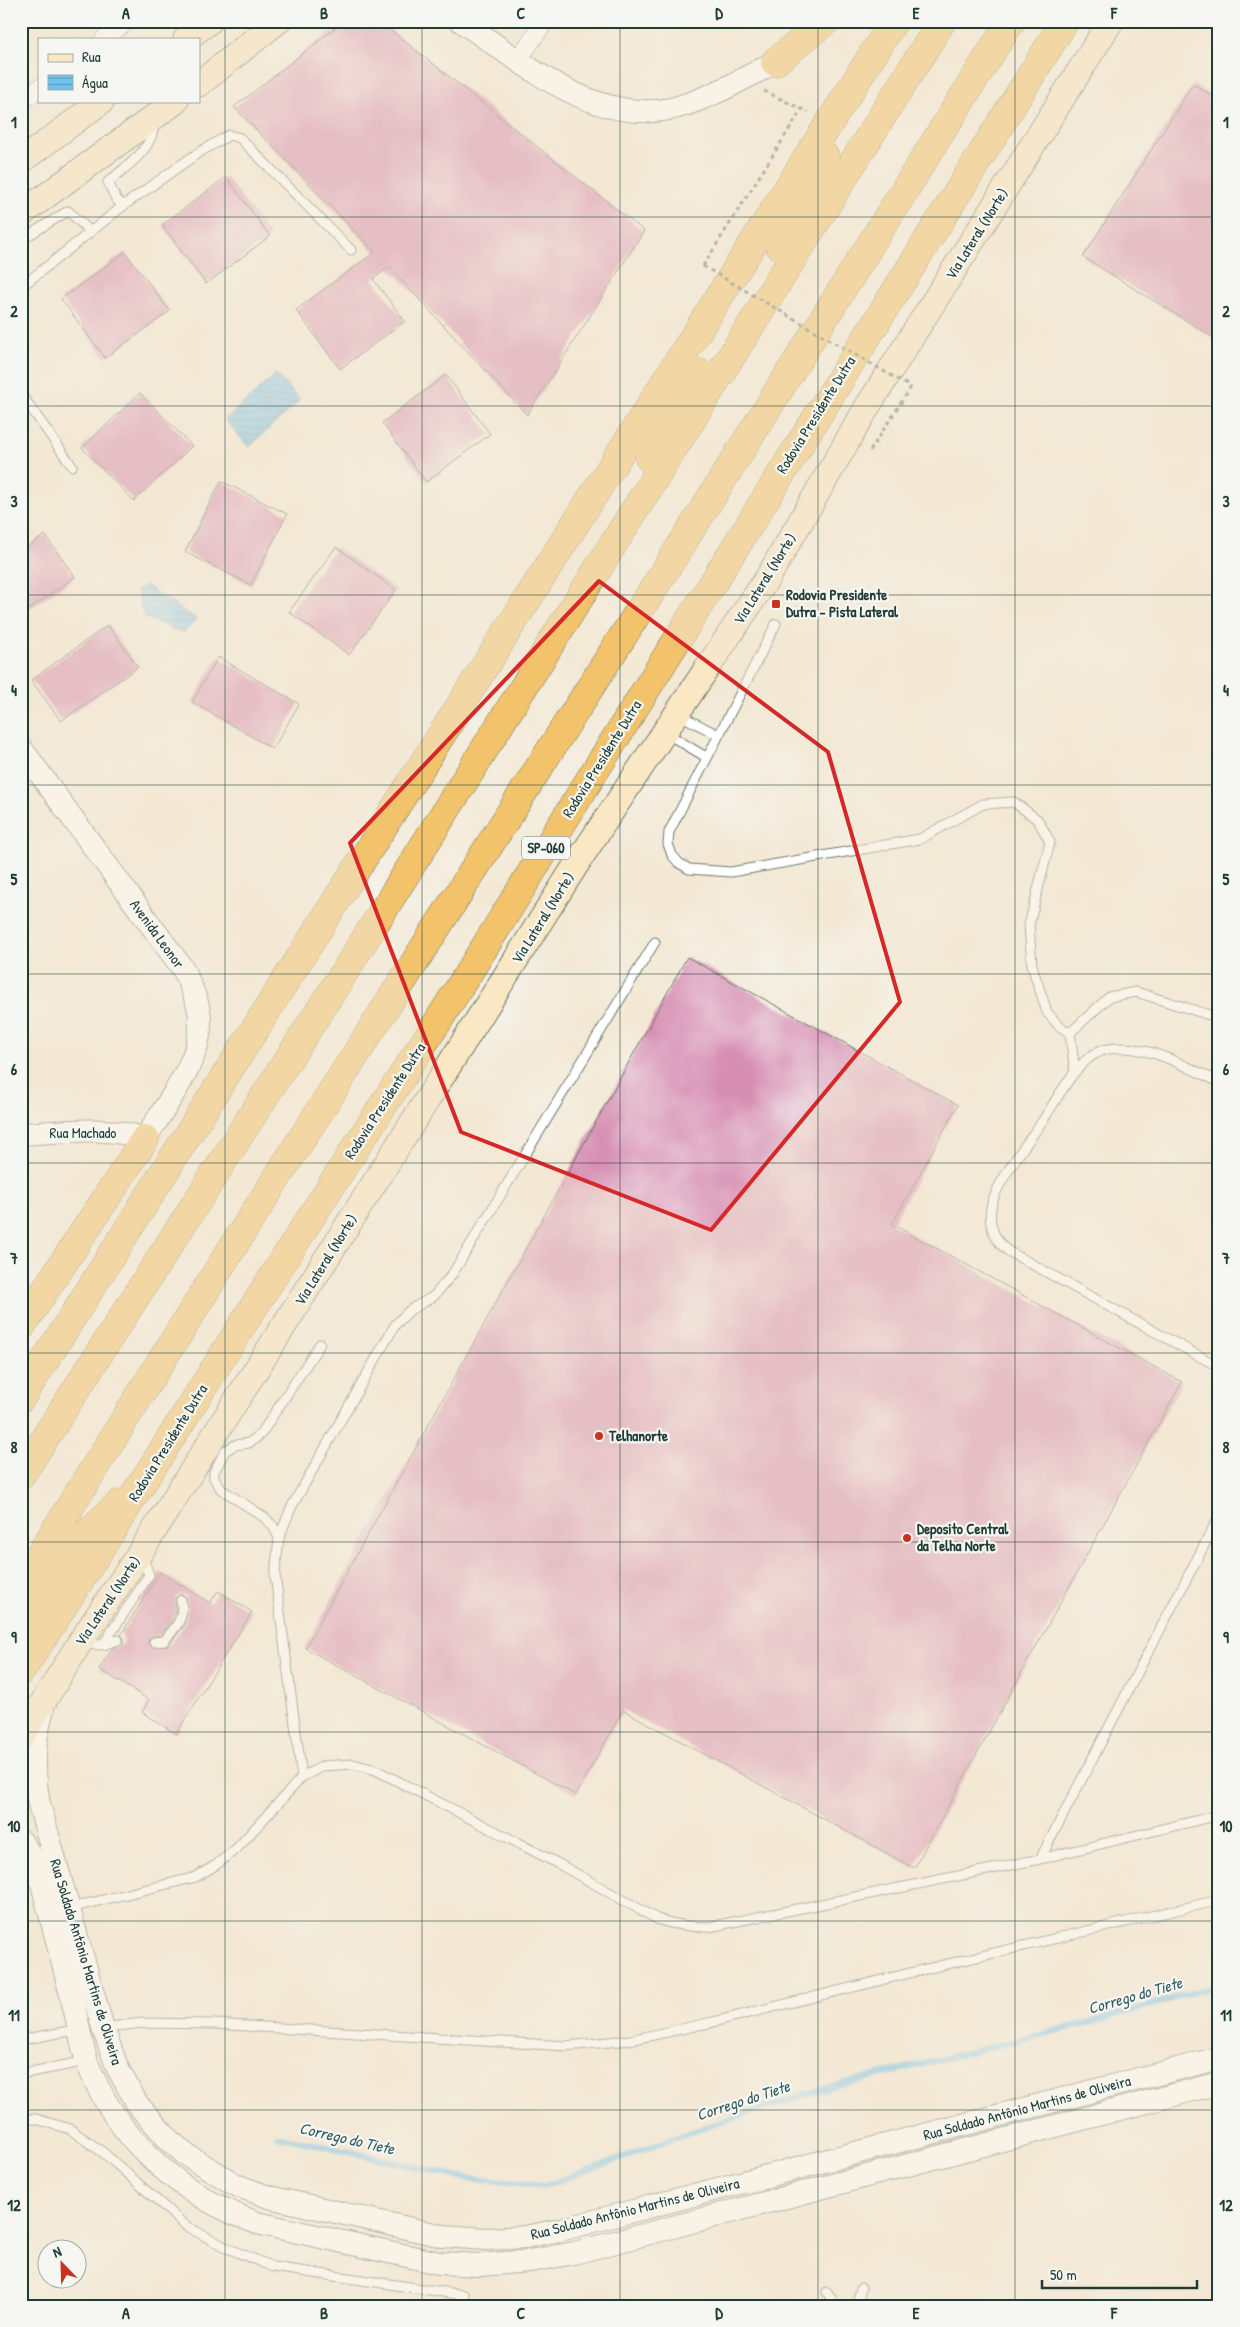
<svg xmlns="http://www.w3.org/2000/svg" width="1240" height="2327" viewBox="0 0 1240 2327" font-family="'Patrick Hand',sans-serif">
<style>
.water{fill:url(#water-rules);stroke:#498091}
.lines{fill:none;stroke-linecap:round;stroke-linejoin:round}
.stream{stroke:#73c2ee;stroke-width:6}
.building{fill:#d78eb3;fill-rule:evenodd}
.service-casing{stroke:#69796c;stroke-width:11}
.minor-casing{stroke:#69796c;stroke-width:19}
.tertiary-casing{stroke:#69796c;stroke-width:24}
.secondary-casing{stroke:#69796c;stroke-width:27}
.motorway-casing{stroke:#69796c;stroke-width:29}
.path{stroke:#69796c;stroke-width:3;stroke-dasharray:4 4;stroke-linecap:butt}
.service{stroke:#fff;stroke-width:9}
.minor{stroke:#fff;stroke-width:18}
.tertiary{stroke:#fff;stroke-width:22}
.secondary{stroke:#fae7c3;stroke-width:25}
.motorway{stroke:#f2c36a;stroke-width:28}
.path-bridge{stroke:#69796c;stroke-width:3;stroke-dasharray:4 4;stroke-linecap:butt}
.marked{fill:none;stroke:#d62828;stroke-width:4;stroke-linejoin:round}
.grid{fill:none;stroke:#1f3d34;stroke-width:1;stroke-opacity:0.55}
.poi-dot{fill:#c8321e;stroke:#f6f6f2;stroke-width:2}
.labels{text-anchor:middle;stroke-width:4.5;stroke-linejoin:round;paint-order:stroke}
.shield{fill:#f6f6f2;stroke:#60746d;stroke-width:1}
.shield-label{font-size:14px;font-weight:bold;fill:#1f3d34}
.street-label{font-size:15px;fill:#1f3d34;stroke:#f6f6f2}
.poi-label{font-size:15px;font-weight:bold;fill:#1f3d34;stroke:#f6f6f2;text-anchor:start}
.water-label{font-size:16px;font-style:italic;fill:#345e62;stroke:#f6f6f2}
.neatline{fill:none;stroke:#1f3d34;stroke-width:2}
.grid-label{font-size:16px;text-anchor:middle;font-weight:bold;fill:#1f3d34}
</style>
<defs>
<pattern id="water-rules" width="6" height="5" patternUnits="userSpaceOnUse" patternTransform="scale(1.25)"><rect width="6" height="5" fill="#73c2ee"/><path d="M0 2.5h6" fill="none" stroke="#5e9fc2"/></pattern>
</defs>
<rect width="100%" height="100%" fill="#f6f6f2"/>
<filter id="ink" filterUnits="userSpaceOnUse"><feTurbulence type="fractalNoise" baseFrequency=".02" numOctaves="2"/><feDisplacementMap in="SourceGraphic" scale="10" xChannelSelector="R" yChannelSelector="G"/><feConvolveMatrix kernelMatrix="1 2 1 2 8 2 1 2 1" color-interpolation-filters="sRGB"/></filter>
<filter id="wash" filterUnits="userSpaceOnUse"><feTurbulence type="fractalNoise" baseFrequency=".0096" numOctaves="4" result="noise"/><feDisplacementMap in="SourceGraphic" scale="20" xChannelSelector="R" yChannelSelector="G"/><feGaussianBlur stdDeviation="1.12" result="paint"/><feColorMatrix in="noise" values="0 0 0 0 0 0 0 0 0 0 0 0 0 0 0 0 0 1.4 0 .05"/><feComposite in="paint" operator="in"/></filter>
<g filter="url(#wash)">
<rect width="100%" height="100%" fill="#f3e8d4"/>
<path class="water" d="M 276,374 L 300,400 L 249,447 L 225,420 Z
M 145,585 L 196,619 L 184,633 L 144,617 L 137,590 Z"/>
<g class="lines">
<path class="stream" d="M 277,2136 L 466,2178 L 545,2186 L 693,2131 L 833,2086 L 1092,2022 L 1219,1985"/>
</g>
<g id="blocks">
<path class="building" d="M 344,21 L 379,21 L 644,231 L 527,415 L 389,267 L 373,279 L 405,321 L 340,369 L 296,310 L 375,252 L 234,107 Z
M 1193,84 L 1219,100 L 1219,341 L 1083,257 Z
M 226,177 L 270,236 L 206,284 L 162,225 Z
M 125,252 L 170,311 L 105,358 L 61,299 Z
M 446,375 L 490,434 L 426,482 L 382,423 Z
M 140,393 L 192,446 L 134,501 L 82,448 Z
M 221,481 L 287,514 L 251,585 L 185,552 Z
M 45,535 L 75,577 L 21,615 L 21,551 Z
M 336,547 L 396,590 L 349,655 L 289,612 Z
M 108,625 L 138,667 L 61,721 L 31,680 Z
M 218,657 L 299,704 L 273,749 L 192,702 Z
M 687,957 L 958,1105 L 892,1224 L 1182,1382 L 914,1868 L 623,1710 L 576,1795 L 305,1648 Z
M 160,1572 L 210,1603 L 218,1591 L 252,1612 L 176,1734 L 142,1712 L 149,1700 L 99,1669 L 112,1649 L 123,1644 L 124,1638 L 121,1635 ZM 181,1594 L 186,1597 L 188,1606 L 184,1626 L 168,1646 L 151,1647 L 148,1643 L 149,1639 L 153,1636 L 161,1635 L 171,1623 L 175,1612 L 175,1598 Z"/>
</g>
</g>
<g filter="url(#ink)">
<use href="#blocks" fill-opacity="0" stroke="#69796c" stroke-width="1"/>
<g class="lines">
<defs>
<path id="service" d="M 123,206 L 116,199 L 108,182 C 127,166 154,149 154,122
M 21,240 L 68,211 L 90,231
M 21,287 L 123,206 L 198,153 L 229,135 L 240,138 L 351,250
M 21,394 L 72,466
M 776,624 L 669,832 L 668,844 L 672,855 L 679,863 L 689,869 L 731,872 L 920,839 L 983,804 L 1014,802 L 1038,820 L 1050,842 L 1029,925 L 1032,966 L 1047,1012 L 1058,1025 L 1070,1033 L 1109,997 L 1136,992 L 1219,1018
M 678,714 L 718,735
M 666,733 L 706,757
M 1070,1033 L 1075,1072
M 1219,1082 C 1184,1066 1147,1043 1108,1049 C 1095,1051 1082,1063 1074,1073 C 1063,1087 1053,1105 1043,1120 C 1029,1141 994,1185 991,1208 C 988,1225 995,1241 1008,1251 L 1219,1367
M 279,1538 L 273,1526 L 264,1517 L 221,1489 L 214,1478 L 214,1472 L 225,1451 L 235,1445 L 249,1443 L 261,1434 L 320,1344
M 154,1642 L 164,1641 C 176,1627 185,1619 181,1600
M 82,1644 L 103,1645 L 149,1575 L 143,1557
M 103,1645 L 118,1640
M 302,1777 L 275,1575 L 279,1538 L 291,1508 L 395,1325 L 410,1310 L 434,1296 L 453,1273 L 655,942
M 1040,1859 L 1219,1517
M 70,1908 L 196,1877 L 216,1865 L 237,1848 L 302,1777 L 323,1766 L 353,1764 L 376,1770 L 557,1863 L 657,1919 C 674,1925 691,1927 709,1927 L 1040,1859 L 1219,1815
M 103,2028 L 142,2023 L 214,2024 L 566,2046 L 630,2040 L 713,2022 L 926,1969 L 1219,1900
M 21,2040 L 80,2029
M 21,2074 L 87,2061
M 21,2119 L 36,2119 L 70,2129 L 105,2154 L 186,2226 L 227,2248 L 273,2267 L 464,2295
M 827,2292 L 836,2306
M 856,2306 L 861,2288"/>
<path id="minor" d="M 104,39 L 127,21
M 518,60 L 545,21
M 21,101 L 39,88"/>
<path id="tertiary" d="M 461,21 C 522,62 598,129 678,107 C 712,97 743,79 775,62
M 21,748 L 183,969 C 191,987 201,1005 200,1024 C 200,1062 164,1107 145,1139 C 106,1125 61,1132 21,1134
M 43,1709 C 33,1742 33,1771 39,1804 L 103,2028 L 118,2069 L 138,2105 L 167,2138 L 185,2154 L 236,2185 L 269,2197 L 443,2236 L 487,2239 L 525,2237 L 560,2230 L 1219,2058
M 21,1841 L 37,1864 C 49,1910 61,1956 73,2003 C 78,2022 81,2043 87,2062 C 117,2141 180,2195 257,2223 L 439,2263 L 480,2265 L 530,2261 L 574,2253 L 1219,2083"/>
<path id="secondary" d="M 186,39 L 210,21
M 199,84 L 278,21
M 21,161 L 102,101
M 21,214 L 176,101
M 21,1738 L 79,1644 L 141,1551 L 581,857 L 768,577 L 866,409 L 1111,21"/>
<path id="motorway" d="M 775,62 L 826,21
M 780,246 L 797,217 L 825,157
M 649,458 L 668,420 L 700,373
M 21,1327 L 145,1139
M 21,1398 L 894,21
M 21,1475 L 340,979 L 942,21
M 21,1585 L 227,1256 L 685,539 L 1011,21
M 21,1624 L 78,1541 L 119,1504
M 21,1671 C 162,1456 295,1237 437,1023 L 1065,21"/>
</defs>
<use href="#service" class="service-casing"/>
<use href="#minor" class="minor-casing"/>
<use href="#tertiary" class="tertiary-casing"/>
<use href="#secondary" class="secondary-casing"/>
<use href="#motorway" class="motorway-casing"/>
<path class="path" d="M 764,91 L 808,112
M 703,266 L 802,109
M 870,451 L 911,387"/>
<use href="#service" class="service"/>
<use href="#minor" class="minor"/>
<use href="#tertiary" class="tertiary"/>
<use href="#secondary" class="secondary"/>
<use href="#motorway" class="motorway"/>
<path class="path-bridge" d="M 703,266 L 911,387"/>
</g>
</g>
<path d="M0 0H1240V2327H0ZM 599,581 L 828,752 L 900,1002 L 711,1230 L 461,1132 L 350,843 Z" fill="#f3e8d4" fill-opacity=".55" fill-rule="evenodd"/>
<path class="marked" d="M 599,581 L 828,752 L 900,1002 L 711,1230 L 461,1132 L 350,843 Z"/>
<path class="grid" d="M 225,21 L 225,2306M 422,21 L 422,2306M 620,21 L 620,2306M 818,21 L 818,2306M 1015,21 L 1015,2306M 21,217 L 1219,217M 21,406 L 1219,406M 21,595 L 1219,595M 21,785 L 1219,785M 21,974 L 1219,974M 21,1163 L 1219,1163M 21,1353 L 1219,1353M 21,1542 L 1219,1542M 21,1732 L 1219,1732M 21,1921 L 1219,1921M 21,2110 L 1219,2110"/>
<g class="poi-dot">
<rect x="771" y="599" width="10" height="10" rx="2.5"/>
<circle cx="599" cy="1436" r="5"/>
<circle cx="907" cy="1538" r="5"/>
</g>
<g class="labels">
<rect class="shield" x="522" y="836.5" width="48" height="23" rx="4"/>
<g class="shield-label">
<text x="546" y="853">SP-060</text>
</g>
<g class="street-label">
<text transform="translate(977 234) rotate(-58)" y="5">Via Lateral (Norte)</text>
<text transform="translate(816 415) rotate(-58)" y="5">Rodovia Presidente Dutra</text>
<text transform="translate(765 579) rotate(-58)" y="5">Via Lateral (Norte)</text>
<text transform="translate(602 759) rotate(-58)" y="5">Rodovia Presidente Dutra</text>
<text transform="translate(543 918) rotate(-58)" y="5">Via Lateral (Norte)</text>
<text transform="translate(157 934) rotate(54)" y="5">Avenida Leonor</text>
<text transform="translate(385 1101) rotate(-57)" y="5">Rodovia Presidente Dutra</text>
<text x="83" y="1138">Rua Machado</text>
<text transform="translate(326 1260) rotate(-58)" y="5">Via Lateral (Norte)</text>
<text transform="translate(168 1443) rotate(-58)" y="5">Rodovia Presidente Dutra</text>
<text transform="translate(108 1601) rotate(-56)" y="5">Via Lateral (Norte)</text>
<text transform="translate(86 1962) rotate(73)" y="5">Rua Soldado Antônio Martins de Oliveira</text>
<text transform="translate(1027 2108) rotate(-15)" y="5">Rua Soldado Antônio Martins de Oliveira</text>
<text transform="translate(635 2209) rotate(-14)" y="5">Rua Soldado Antônio Martins de Oliveira</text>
</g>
<g class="poi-label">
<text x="786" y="600">Rodovia Presidente<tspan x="786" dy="17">Dutra - Pista Lateral</tspan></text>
<text x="609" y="1441">Telhanorte</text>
<text x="917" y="1534">Deposito Central<tspan x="917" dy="17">da Telha Norte</tspan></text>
</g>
<g class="water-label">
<text transform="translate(1135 1995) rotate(-16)" y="6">Corrego do Tiete</text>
<text transform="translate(743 2100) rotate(-18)" y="6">Corrego do Tiete</text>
<text transform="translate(347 2138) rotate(13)" y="6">Corrego do Tiete</text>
</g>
</g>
<rect width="1240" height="2327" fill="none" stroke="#f6f6f2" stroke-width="55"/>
<rect x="38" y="38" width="162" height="65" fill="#f6f6f2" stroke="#a0aca6"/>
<rect x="48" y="54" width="25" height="8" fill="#fae7c3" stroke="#a0aca6"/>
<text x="82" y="62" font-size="15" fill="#1f3d34">Rua</text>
<rect x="48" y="75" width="25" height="15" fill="url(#water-rules)" stroke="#a0aca6"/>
<text x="82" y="88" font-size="15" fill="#1f3d34">Água</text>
<g transform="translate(62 2264) rotate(337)"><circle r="24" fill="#f6f6f2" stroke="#a0aca6"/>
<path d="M0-4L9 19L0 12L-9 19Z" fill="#c8321e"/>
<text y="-8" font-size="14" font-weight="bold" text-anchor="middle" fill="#1f3d34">N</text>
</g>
<path d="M1042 2280v8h155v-8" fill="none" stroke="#1f3d34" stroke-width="2.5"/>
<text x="1050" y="2280" font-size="15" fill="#1f3d34" stroke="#f6f6f2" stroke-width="4" paint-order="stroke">50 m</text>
<rect x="28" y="28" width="1184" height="2272" class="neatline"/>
<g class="grid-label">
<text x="126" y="19">A</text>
<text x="324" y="19">B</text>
<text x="521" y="19">C</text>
<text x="719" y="19">D</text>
<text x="916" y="19">E</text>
<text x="1114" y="19">F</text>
<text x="14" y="128">1</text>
<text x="1226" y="128">1</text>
<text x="14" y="317">2</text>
<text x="1226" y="317">2</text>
<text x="14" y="507">3</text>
<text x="1226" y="507">3</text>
<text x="14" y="696">4</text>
<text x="1226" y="696">4</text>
<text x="14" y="885">5</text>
<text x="1226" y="885">5</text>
<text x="14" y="1075">6</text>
<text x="1226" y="1075">6</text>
<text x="14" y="1264">7</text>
<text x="1226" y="1264">7</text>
<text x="14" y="1453">8</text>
<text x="1226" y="1453">8</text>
<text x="14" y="1643">9</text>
<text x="1226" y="1643">9</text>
<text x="14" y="1832">10</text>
<text x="1226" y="1832">10</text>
<text x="14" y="2021">11</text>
<text x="1226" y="2021">11</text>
<text x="14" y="2211">12</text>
<text x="1226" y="2211">12</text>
<text x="126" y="2319">A</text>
<text x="324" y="2319">B</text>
<text x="521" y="2319">C</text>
<text x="719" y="2319">D</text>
<text x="916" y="2319">E</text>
<text x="1114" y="2319">F</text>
</g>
</svg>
